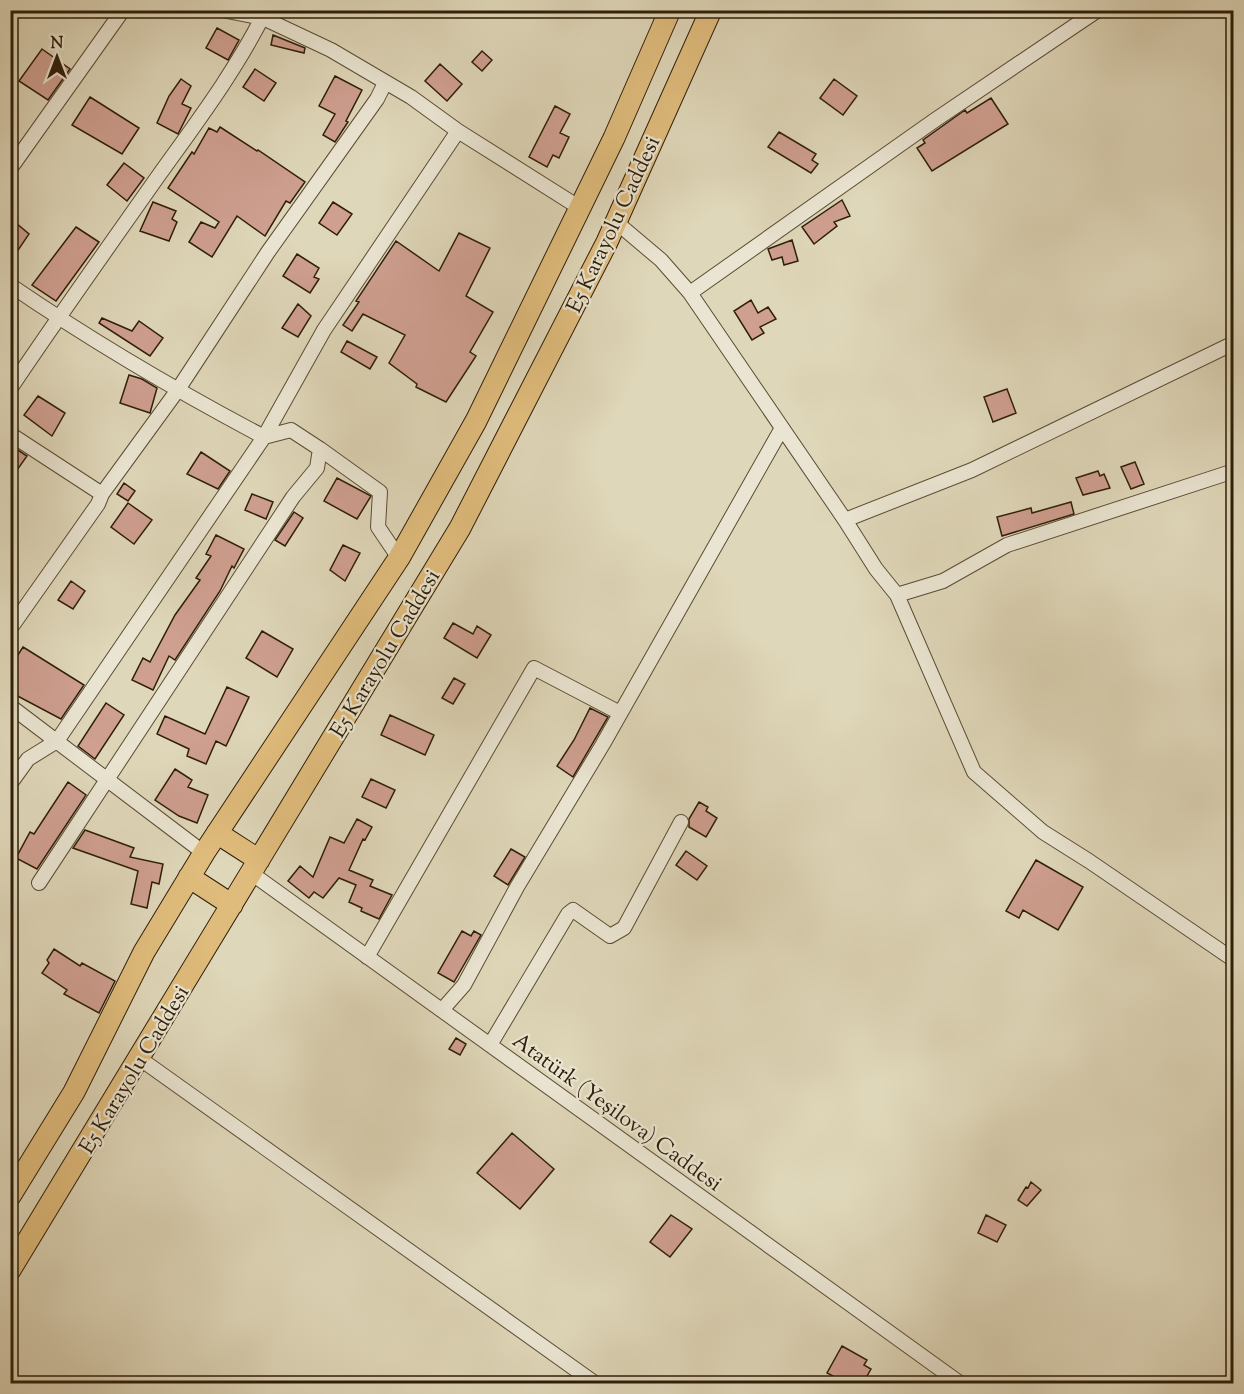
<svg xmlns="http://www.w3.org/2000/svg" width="1244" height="1394" viewBox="0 0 1244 1394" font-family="'Sorts Mill Goudy',serif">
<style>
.building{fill:#cf9f90;stroke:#2e1e09;stroke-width:1.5}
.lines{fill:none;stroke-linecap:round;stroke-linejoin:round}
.minor-casing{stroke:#5a4c35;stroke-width:16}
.highway-casing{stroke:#2e1e09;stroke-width:23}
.minor{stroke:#eae5d2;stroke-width:14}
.highway{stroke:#e0bc7c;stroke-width:21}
.labels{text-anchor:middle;stroke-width:4.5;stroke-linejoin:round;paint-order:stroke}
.street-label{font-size:22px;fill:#2e1e09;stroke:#eae5d2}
</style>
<rect width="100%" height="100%" fill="#dfd7b9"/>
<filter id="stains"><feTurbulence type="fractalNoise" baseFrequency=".00333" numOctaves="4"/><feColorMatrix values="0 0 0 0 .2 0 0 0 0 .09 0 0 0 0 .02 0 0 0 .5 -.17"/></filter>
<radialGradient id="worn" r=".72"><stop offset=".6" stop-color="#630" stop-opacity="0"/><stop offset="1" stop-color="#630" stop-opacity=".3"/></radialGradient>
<path class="building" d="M 217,28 L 239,40 L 228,60 L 206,48 Z
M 273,35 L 305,48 L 304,53 L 271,45 Z
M 42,49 L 70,69 L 48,100 L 19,81 Z
M 482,51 L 492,60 L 482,71 L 472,62 Z
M 440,64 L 462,84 L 447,101 L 425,81 Z
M 255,69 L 276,83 L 264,101 L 243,87 Z
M 335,76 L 362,90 L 346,121 L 348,122 L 335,142 L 323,135 L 335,114 L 319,106 Z
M 181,79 L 191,86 L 182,104 L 191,108 L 178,134 L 157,123 L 169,96 Z
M 834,79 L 857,96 L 843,115 L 820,98 Z
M 90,97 L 139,128 L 122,154 L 72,125 Z
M 991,98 L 1008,124 L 932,171 L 917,148 L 925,143 L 923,140 L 965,110 L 967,113 Z
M 555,106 L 570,114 L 560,133 L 569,137 L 559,158 L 553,155 L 547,167 L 529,157 Z
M 220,127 L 257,151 L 258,150 L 305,182 L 290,203 L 286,201 L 265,236 L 237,216 L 212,257 L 189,242 L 201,222 L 215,228 L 219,222 L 168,188 L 192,152 L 194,154 L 209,128 L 217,132 Z
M 779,132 L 816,154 L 812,160 L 818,164 L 811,173 L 768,147 Z
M 124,163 L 144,178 L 127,201 L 107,185 Z
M 842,200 L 850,216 L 834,222 L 837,226 L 814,244 L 802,227 Z
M 153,202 L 176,211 L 172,219 L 177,222 L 169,241 L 140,231 Z
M 333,202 L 352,214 L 337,235 L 319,223 Z
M 10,218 L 29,234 L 10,262 Z
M 76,227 L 99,242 L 56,301 L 32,285 Z
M 459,233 L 490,248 L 466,296 L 493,312 L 470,352 L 476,356 L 446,402 L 416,387 L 417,384 L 389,363 L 405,335 L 363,314 L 352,331 L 343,325 L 359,302 L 356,301 L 396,241 L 439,271 Z
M 792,240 L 798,261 L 784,265 L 782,257 L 772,260 L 768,249 Z
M 297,254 L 319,268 L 314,277 L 319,279 L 310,293 L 283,276 Z
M 751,300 L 758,313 L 768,307 L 776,319 L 760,327 L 764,333 L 752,340 L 734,311 Z
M 298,304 L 311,316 L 298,337 L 282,328 Z
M 102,318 L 132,331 L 139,321 L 163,338 L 150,356 L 99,323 Z
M 347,341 L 377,357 L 370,369 L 341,352 Z
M 129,375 L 142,379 L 157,388 L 150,413 L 120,403 Z
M 1007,389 L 1016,413 L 993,422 L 984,397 Z
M 38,396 L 65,413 L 52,436 L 24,415 Z
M 10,445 L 27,456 L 10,480 Z
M 201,452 L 230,471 L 218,489 L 187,474 Z
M 1135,462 L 1144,484 L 1131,489 L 1121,467 Z
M 1098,471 L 1100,476 L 1104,474 L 1110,488 L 1083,495 L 1076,478 Z
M 337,478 L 371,496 L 357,519 L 324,501 Z
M 124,483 L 135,491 L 128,501 L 117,494 Z
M 252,494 L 273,502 L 266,519 L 245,510 Z
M 1071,502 L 1074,514 L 1002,536 L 997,517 L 1031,508 L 1032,513 Z
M 128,503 L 152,520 L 134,544 L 111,527 Z
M 294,512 L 303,518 L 285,546 L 275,540 Z
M 216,535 L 244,549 L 234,568 L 232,566 L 220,591 L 175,660 L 169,656 L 153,690 L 132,680 L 143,658 L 150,662 L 175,615 L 200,580 L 196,578 L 211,556 L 206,554 Z
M 343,545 L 360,553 L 345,581 L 330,570 Z
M 71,581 L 85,591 L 73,609 L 58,600 Z
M 453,623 L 473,634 L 477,626 L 491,635 L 477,658 L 444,638 Z
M 262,631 L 293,649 L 277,677 L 246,658 Z
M 23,647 L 84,685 L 61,719 L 10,692 L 10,667 Z
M 454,678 L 465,684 L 453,704 L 442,698 Z
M 227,687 L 249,697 L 226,746 L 216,741 L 206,764 L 187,756 L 189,749 L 157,734 L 165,716 L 205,734 Z
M 106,703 L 124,715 L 95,759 L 78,746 Z
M 590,708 L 608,717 L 573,777 L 557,766 L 574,740 Z
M 390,715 L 434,735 L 425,755 L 381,735 Z
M 175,769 L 192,780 L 188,787 L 208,795 L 197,823 L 179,816 L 155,800 Z
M 371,779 L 395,790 L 386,808 L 362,797 Z
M 68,782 L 86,795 L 37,869 L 16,858 L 30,832 L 34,834 Z
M 699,802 L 708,807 L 706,811 L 717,818 L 706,837 L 689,827 L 689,819 Z
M 357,819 L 372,827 L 365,840 L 363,839 L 349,870 L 373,880 L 370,886 L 392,895 L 379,919 L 361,911 L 362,908 L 349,902 L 356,885 L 339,878 L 323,898 L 314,892 L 309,898 L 288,881 L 300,866 L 313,877 L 330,837 L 344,843 Z
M 85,830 L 134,848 L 130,857 L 163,864 L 159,884 L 152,882 L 147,908 L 131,904 L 138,871 L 73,848 Z
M 511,849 L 525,857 L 508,885 L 494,876 Z
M 686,851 L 707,866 L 697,880 L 676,865 Z
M 1036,860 L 1083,887 L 1058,930 L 1023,910 L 1019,918 L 1006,911 Z
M 462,931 L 471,936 L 474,931 L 481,935 L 454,982 L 438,973 Z
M 54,949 L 80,966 L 82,963 L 115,981 L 99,1013 L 64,994 L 67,990 L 42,973 L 49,963 L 47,960 Z
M 456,1038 L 466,1044 L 460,1055 L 449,1049 Z
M 512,1133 L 554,1169 L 520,1209 L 477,1173 Z
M 1031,1182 L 1041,1190 L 1027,1206 L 1018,1200 L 1026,1187 L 1028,1188 Z
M 671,1215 L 692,1229 L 670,1257 L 650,1242 Z
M 986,1215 L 1006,1225 L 997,1242 L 978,1233 Z
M 842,1346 L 867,1360 L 864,1365 L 871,1369 L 863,1383 L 832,1383 L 835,1377 L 827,1373 Z"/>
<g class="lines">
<defs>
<path id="minor" d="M 222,10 L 263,18 L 331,50 L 411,97 L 458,131 L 580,208
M 10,169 L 123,10
M 616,222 L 661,260 L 690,293 L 845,520 L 876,569 L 897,595 L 974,772 L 1043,832 L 1089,861 L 1234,960
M 10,285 C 92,341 177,391 264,437 L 291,430 L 320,449 L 317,468 L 293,497 L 39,883
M 690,293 L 935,120 L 1098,10
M 10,389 C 59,316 109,246 159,175 C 197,122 237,69 266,10
M 10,434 L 102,494
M 320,449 L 380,492 L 378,527 L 399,558
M 845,520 L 972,470 L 1234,343
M 897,595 L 943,581 L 1007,545 L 1234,471
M 10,629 L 98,504 L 102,494 L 177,391 L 268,252 L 377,99 L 385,83
M 10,706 L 204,853
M 10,784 L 28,759 L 57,741 L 264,437 L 324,330 L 458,131
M 251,873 L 961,1384
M 367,957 L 534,668 L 620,713
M 442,1010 L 464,985 L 517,887 L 603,744 L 782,428
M 490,1045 L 568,914 L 573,910 L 610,936 L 624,928 L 681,822
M 139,1058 L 596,1384"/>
<path id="highway" d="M 217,833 L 259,860
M 189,877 L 232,905
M 10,1196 L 74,1092 L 144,952 L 204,853 L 399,558 L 476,421 L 614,138 L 670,10
M 10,1270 L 460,528 L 607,242 L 711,10"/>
</defs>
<use href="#minor" class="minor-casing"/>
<use href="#highway" class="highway-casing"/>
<use href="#minor" class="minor"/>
<use href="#highway" class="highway"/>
</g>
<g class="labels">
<g class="street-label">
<text transform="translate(612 224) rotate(-65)" y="8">E5 Karayolu Caddesi</text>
<text transform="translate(384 653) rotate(-59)" y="8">E5 Karayolu Caddesi</text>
<text transform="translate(133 1069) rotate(-59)" y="8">E5 Karayolu Caddesi</text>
<text transform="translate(618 1111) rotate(36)" y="8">Atatürk (Yeşilova) Caddesi</text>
</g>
</g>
<rect width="1244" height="1394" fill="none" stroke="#dfd7b9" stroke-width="36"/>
<rect x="12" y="12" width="1220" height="1370" fill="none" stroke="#2e1e09" stroke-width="3"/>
<rect x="18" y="18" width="1208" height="1358" fill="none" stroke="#2e1e09" stroke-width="1.5"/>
<g transform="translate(57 57)" stroke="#eae5d2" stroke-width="4.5" paint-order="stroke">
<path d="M0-4.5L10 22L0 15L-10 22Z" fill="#2e1e09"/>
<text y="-9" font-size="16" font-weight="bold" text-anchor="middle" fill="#2e1e09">N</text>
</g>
<rect width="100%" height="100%" filter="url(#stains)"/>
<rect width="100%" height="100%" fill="url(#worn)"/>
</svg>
